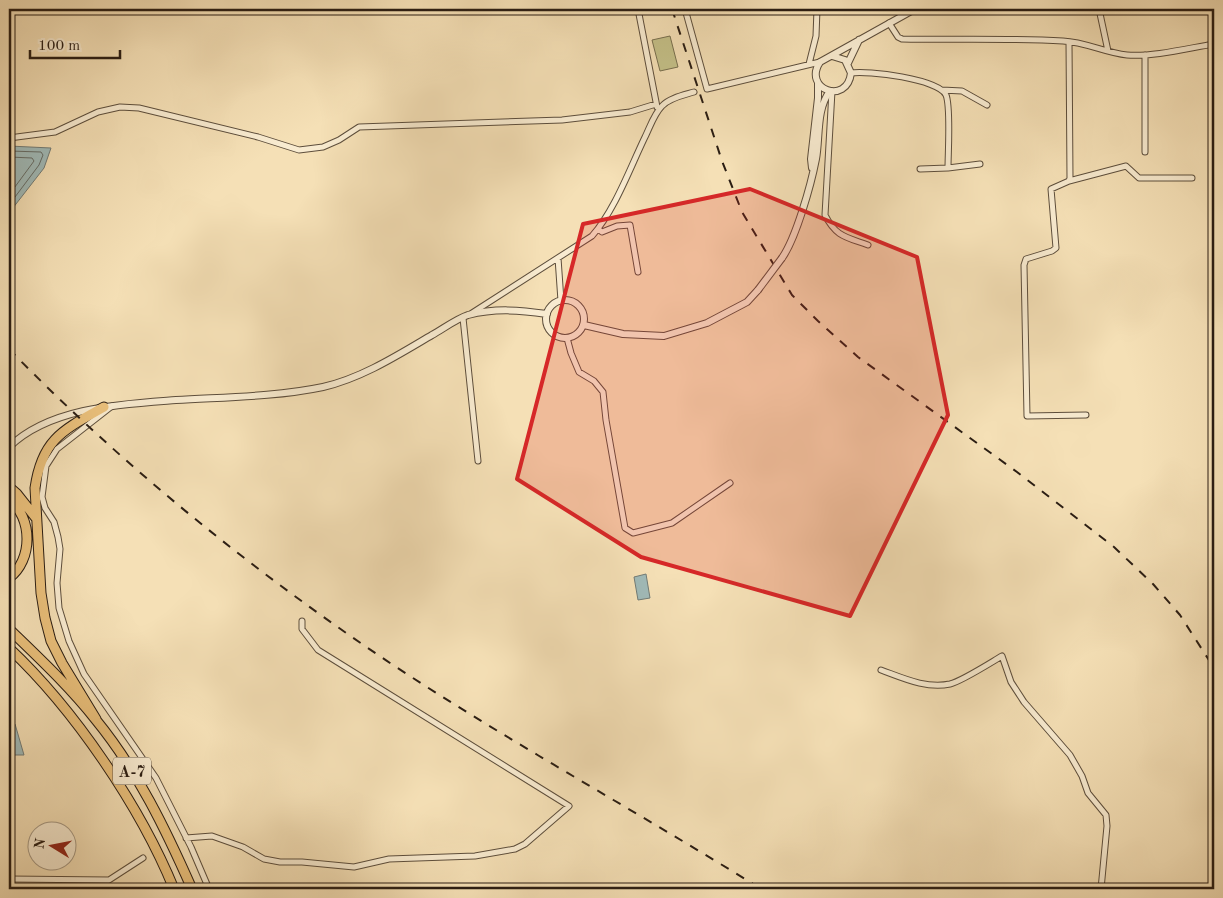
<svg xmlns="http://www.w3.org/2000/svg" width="1223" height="898" viewBox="0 0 1223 898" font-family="'Old Standard TT',serif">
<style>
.green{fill:#c4c088;stroke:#776e4e}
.water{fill:#a0bab8;stroke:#717b76}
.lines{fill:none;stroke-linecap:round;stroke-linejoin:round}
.shore{stroke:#656c66;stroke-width:1}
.minor-casing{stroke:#5d4e3c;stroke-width:7}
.tertiary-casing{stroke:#5d4e3c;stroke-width:8}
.motorway-casing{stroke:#2a1d13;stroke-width:11}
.minor{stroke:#f8ebd0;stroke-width:5}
.tertiary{stroke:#f8ebd0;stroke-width:6}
.motorway{stroke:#eac07b;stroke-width:9}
.rail{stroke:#2a1d13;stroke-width:2;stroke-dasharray:9 9;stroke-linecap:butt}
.tertiary-bridge-casing{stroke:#5d4e3c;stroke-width:8;stroke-linecap:butt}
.tertiary-bridge{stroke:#f8ebd0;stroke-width:6}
.marked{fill:#d62828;fill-opacity:0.2;stroke:#d62828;stroke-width:4;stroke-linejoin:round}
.labels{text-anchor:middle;stroke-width:4;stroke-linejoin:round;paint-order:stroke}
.shield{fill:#f8ebd0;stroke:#685b4c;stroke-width:1}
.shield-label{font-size:16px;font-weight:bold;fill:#2a1d13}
</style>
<rect width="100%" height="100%" fill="#f5e0b6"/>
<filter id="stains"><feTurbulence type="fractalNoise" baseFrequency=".004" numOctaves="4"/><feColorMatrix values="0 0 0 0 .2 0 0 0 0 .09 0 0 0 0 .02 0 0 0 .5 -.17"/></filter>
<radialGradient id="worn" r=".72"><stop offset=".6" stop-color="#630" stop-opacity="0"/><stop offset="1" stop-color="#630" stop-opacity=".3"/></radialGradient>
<path class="green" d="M 670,36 L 678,67 L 660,71 L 652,40 Z"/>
<path class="water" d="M 9,146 L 51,148 L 44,168 L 9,213 Z
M 646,574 L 650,598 L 638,600 L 634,577 Z
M 9,724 L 15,724 L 24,755 L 9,755 Z"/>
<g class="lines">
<path class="shore" d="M 9,151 L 41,152 L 43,155 L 39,165 L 9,205
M 9,157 L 32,158 L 34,161 L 9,195"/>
<defs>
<path id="minor" d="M 638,9 L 657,107
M 685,9 L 707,89 L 820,62
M 1099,9 L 1108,51
M 889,23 L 898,37 L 902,39 C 956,40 1010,38 1063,41 C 1086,42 1105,53 1127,55 C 1153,57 1189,48 1214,44
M 1069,42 L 1070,178 L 1069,181 L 1051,189 L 1056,248 L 1052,251 L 1026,259 L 1024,265 L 1027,416 L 1086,415
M 809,64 L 816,36 L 817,9
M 851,73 C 867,70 939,79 946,95 C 951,107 948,153 948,168 L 980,164
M 942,90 L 962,91 L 987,105
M 832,91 L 825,215 C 836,237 846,237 868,245
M 9,138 L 55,132 L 98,112 L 120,107 L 139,108 L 258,137 L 299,150 L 323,147 L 339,140 L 359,127 L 562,120 L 630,112 L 656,104
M 1145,152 L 1145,55
M 920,169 L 948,168
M 1069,181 L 1126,166 L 1139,178 L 1192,178
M 598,229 L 602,232 L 617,226 L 630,225 L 638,272
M 558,258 L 561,301
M 472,313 L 592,236 C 615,210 630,168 645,137 C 650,127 654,114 662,106 C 669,98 684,95 694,92
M 463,318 L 478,461
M 567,338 L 571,353 L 579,372 L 594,381 L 603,392 L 606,420 L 625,528 L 633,533 L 672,523 L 730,483
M 112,406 L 57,449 L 46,466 L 42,497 L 45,508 L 54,522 L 58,537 L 60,549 L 57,583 L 59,608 L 69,641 L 84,674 L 156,778 L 191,847 L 209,889
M 881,670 C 903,678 926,689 950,684 C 962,681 990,663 1002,656 L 1011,682 L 1024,702 L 1070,755 L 1082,776 L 1088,793 L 1106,815 L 1107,826 L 1101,889
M 186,838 L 212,836 L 243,847 L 264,859 L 280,862 L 302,862 L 354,867 L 389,859 L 475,856 L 515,849 L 525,844 L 569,806 L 318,650 L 302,629 L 302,621
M 9,879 L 109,880 L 143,858"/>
<path id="tertiary" d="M 832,56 L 845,60 L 851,73 C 847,106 802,89 820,62 L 915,9
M 848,63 L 859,40
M 812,168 L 811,159 L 818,98 L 818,83
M 782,258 C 796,238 811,185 816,159 C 820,137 816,109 830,91
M546 319a19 19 0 1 1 38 0a19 19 0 1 1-38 0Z
M 584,325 L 623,334 L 664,336 L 707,323 L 747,302 L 758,290
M 9,447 C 50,407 122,404 176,400 C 225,397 275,397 323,387 C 362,378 398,355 432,335 C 443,329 456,319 468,315 C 495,308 520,310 547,314"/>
<path id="motorway" d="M 9,487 L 17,494 L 36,518
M 9,499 C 33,518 33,560 9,578
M 9,629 C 39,658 70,687 96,720 C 137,770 166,830 192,889
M 9,648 C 74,709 140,806 174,889
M 96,719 L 62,663 L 51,641 L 45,618 L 41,593 L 35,488 C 42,439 63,430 104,407"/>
</defs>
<use href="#minor" class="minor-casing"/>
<use href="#tertiary" class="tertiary-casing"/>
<use href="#motorway" class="motorway-casing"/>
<use href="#minor" class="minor"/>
<use href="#tertiary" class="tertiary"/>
<use href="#motorway" class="motorway"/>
<path class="rail" d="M 672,9 L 722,161 L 742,212 L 792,295 L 818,321 L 858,357 L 1017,472 L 1114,547 L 1153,584 L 1180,615 L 1214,668
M 9,349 C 124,467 253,571 390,663 C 511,743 638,812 761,889"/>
<defs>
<path id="tertiary-bridge" d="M 758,290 L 782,258"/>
</defs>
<use href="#tertiary-bridge" class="tertiary-bridge-casing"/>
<use href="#tertiary-bridge" class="tertiary-bridge"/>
</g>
<path class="marked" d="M 750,189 L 917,257 L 948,415 L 850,616 L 641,557 L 517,479 L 583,224 Z"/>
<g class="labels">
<rect class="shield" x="113" y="757.5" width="38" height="27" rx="4"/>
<g class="shield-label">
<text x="132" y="777">A-7</text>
</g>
</g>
<rect width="1223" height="898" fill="none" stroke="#f5e0b6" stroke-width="30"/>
<rect x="10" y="10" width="1203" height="878" fill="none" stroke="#2a1d13" stroke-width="2.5"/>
<rect x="15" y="15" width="1193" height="868" fill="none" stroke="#2a1d13"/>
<g transform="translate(52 846) rotate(280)"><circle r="24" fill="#f8ebd0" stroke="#a69984"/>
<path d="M0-4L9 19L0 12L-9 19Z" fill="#8f2418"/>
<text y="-8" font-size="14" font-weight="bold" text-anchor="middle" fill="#2a1d13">N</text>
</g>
<path d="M30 50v8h90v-8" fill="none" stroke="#2a1d13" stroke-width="2.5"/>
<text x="38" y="50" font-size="15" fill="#2a1d13" stroke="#f8ebd0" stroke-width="4" paint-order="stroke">100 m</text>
<rect width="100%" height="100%" filter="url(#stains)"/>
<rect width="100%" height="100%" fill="url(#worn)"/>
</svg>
